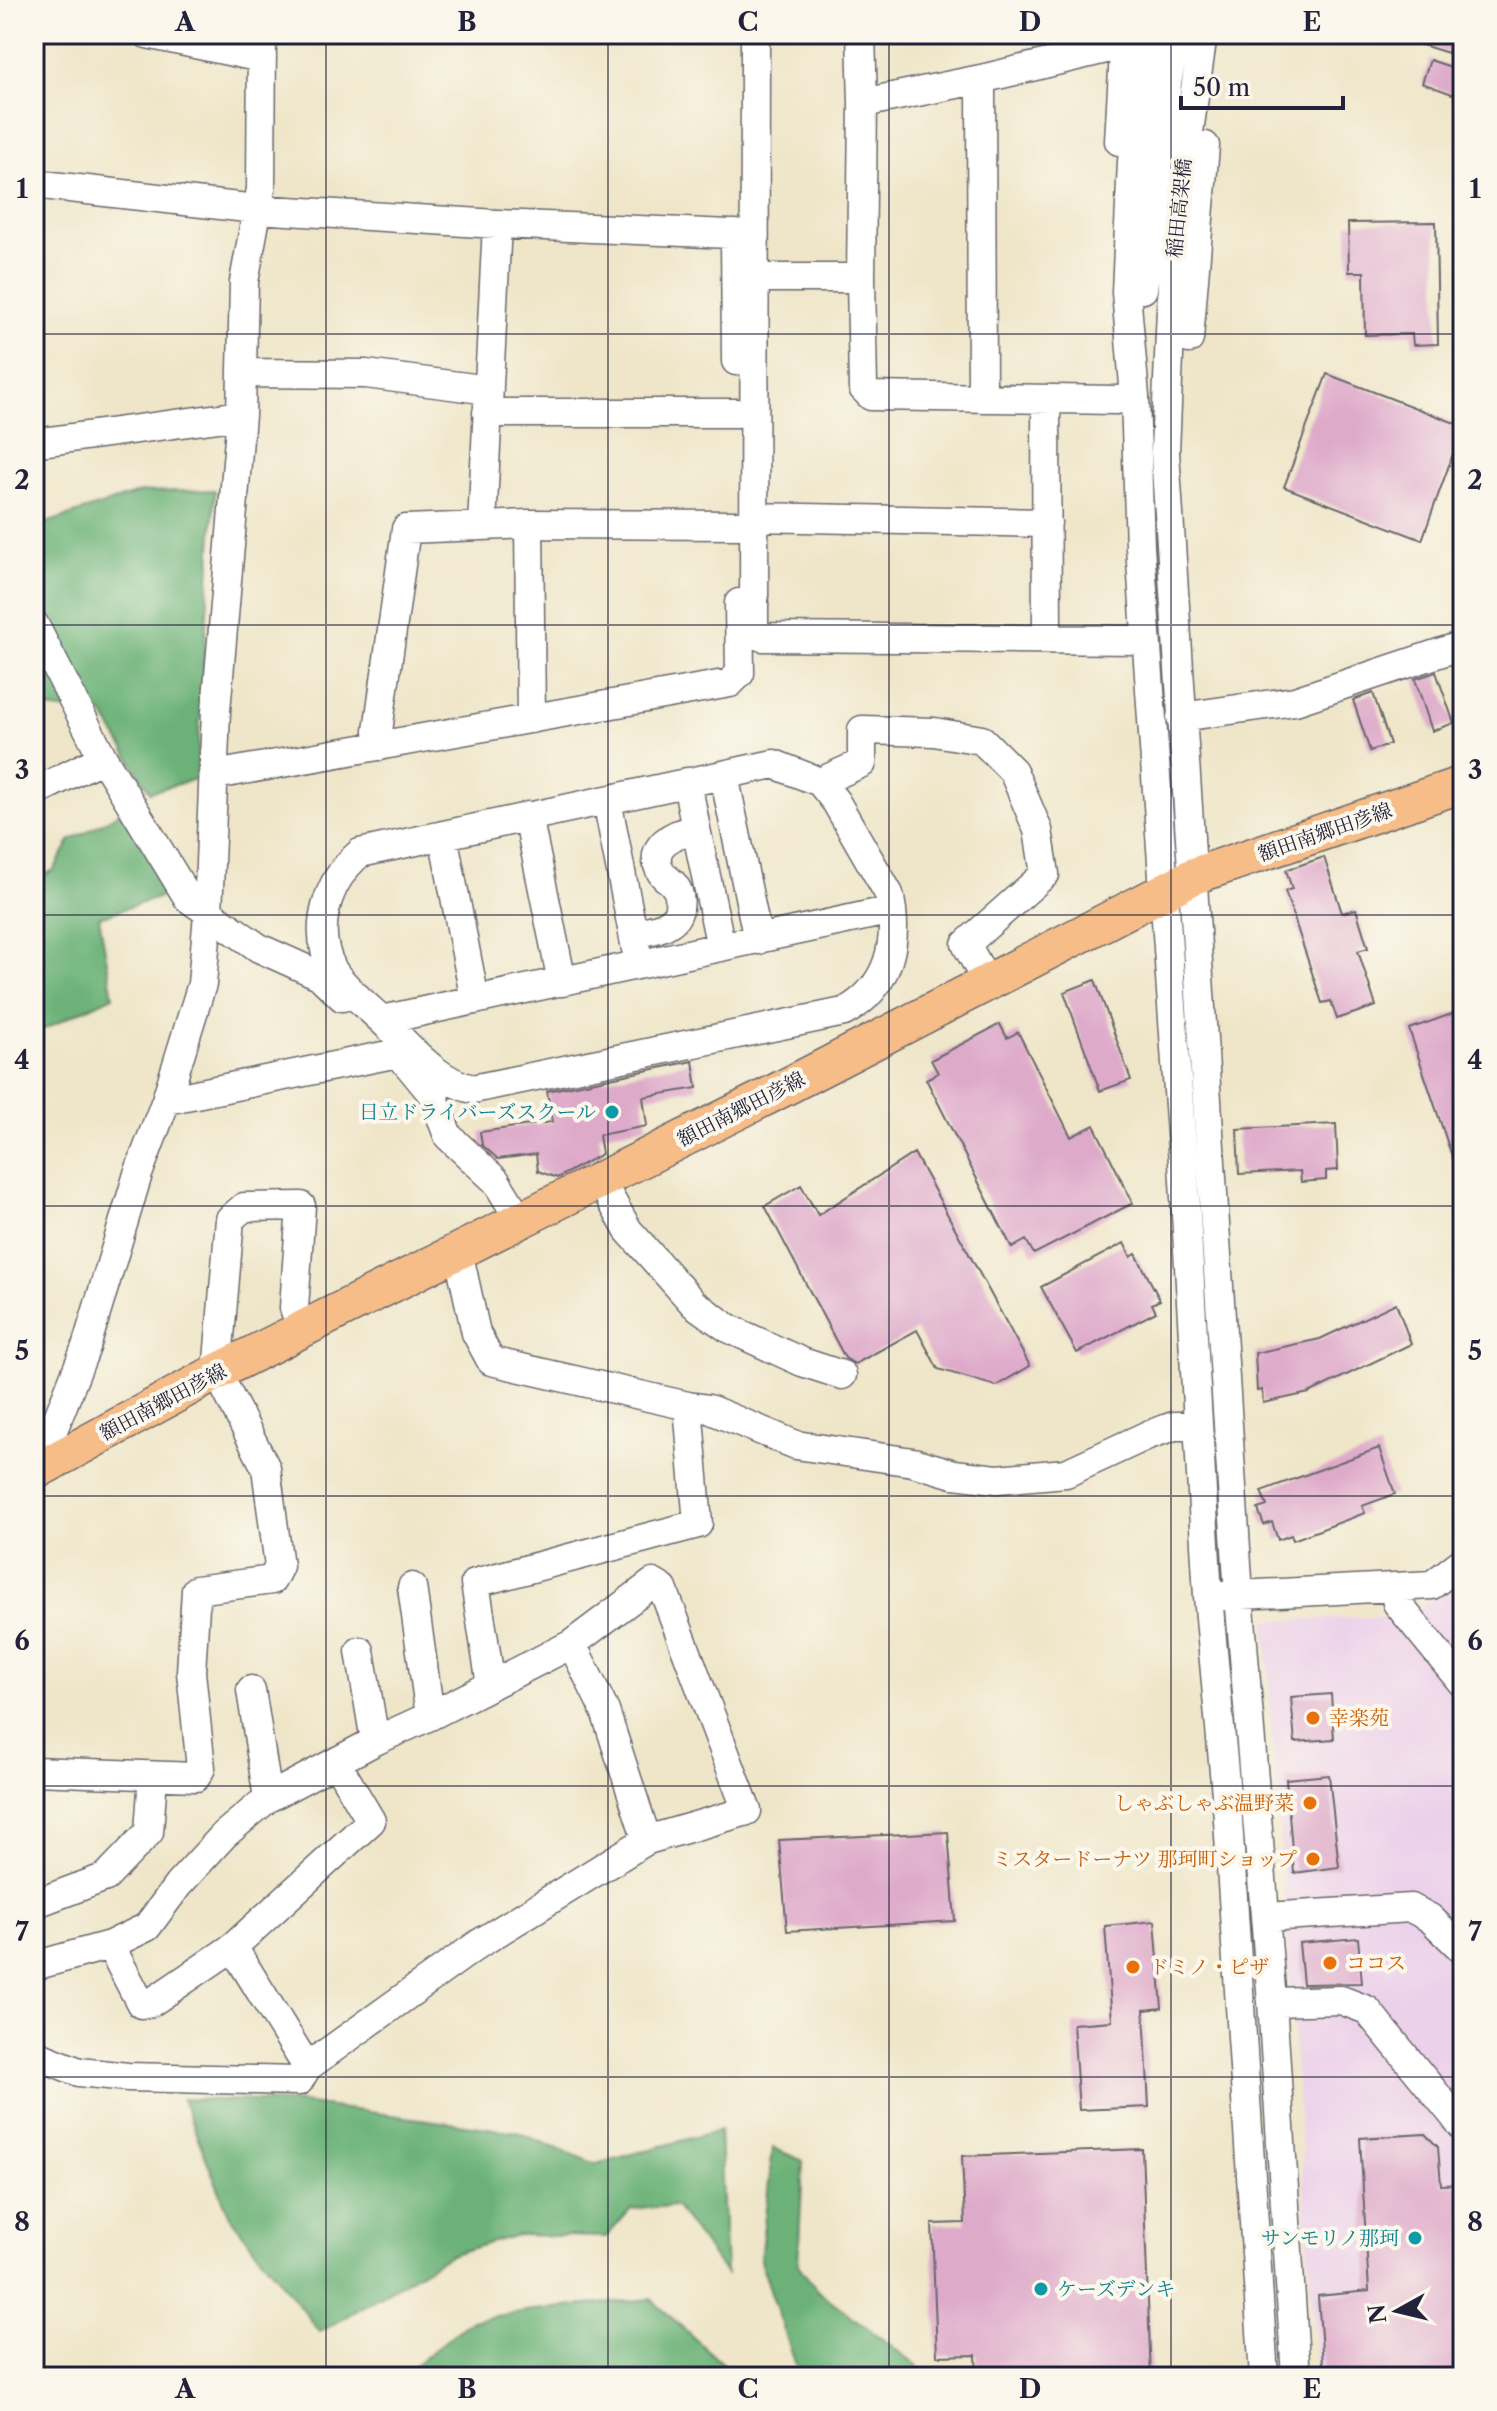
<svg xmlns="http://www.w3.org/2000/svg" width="1497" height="2411" viewBox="0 0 1497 2411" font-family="'Libre Caslon Text','Noto Serif JP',serif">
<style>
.built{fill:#ecd1ea}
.forest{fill:#6cb278;stroke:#476a5a;stroke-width:2}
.building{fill:#deaaca}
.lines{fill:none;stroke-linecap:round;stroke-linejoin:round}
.minor-casing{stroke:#6a676d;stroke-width:31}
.major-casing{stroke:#6a676d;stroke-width:39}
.minor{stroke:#fff;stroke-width:28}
.major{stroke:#f7bd88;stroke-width:36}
.grid{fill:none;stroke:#22223b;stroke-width:2;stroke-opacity:0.55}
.culture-dot{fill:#0f9aa8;stroke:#fbf7ec;stroke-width:3}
.food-dot{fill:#e8710a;stroke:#fbf7ec;stroke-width:3}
.labels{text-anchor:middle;stroke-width:8;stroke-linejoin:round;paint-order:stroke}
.street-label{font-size:20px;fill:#22223b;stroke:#fbf7ec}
.culture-label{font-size:20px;fill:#0d838f;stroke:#fbf7ec;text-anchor:end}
.food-label{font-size:20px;fill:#c56008;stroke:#fbf7ec;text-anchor:start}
.neatline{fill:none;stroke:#22223b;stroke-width:3}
.grid-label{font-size:26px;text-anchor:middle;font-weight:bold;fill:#22223b}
</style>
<rect width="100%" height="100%" fill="#fbf7ec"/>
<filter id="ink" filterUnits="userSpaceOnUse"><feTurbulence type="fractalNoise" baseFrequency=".0125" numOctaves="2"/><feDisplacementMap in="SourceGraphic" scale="16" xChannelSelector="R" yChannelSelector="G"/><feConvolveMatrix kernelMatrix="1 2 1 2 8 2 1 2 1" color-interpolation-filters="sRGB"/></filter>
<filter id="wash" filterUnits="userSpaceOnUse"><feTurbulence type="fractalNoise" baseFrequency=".006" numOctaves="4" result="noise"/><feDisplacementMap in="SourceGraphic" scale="32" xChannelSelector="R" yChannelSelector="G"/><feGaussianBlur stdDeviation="1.8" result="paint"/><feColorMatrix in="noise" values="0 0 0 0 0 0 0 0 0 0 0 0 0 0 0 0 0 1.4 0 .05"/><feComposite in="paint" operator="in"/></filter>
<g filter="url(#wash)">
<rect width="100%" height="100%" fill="#efe6c9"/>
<path class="built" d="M 1463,1574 L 1463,2377 L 1317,2377 L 1265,1621 L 1408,1616 Z"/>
<path class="forest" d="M 215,490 L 196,779 L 150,792 L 103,714 L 34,707 L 34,527 L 141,492 Z
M 125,810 L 160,868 L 169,894 L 99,917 L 113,996 L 34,1034 L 34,880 L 54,870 L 70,841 Z
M 182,2099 L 294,2102 L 517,2132 L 596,2164 L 720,2130 L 726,2274 L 675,2206 L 631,2209 L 606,2237 L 517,2235 L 449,2255 L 320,2332 L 230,2217 Z
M 773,2148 L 803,2161 L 798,2265 L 817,2290 L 918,2366 L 909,2377 L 800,2377 L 760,2260 Z
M 651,2299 L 737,2377 L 400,2377 L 472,2320 L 533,2310 Z"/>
<g id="blocks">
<path class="building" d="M 1401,34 L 1454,34 L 1448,53 L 1400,38 Z
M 1430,60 L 1463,71 L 1463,98 L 1422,83 Z
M 1436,222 L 1438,344 L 1413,345 L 1412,334 L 1365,335 L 1364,272 L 1349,272 L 1348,223 Z
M 1327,374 L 1463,426 L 1422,540 L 1284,487 Z
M 1436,672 L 1454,723 L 1432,731 L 1415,679 Z
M 1373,693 L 1390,744 L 1370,751 L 1353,700 Z
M 1324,857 L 1342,913 L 1356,909 L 1368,948 L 1358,951 L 1376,1006 L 1337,1019 L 1331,1001 L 1322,1003 L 1285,891 L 1292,889 L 1286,870 Z
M 1095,980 L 1131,1080 L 1100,1091 L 1064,992 Z
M 1463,1010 L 1463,1179 L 1460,1180 L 1409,1029 Z
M 1000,1024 L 1007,1038 L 1018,1032 L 1071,1137 L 1094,1125 L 1133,1203 L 1034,1254 L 1026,1240 L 1012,1248 L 926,1079 L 938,1073 L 931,1060 Z
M 693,1061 L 697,1088 L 643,1097 L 647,1126 L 599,1135 L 602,1154 L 557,1178 L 538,1171 L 536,1154 L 498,1159 L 482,1145 L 480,1132 L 552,1122 L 547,1091 Z
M 1336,1124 L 1338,1170 L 1326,1171 L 1326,1180 L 1301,1182 L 1300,1171 L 1239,1174 L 1237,1129 Z
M 914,1153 L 1030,1366 L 996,1386 L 938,1369 L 917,1330 L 855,1364 L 845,1358 L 765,1206 L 801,1185 L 818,1215 Z
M 1124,1243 L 1131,1257 L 1136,1254 L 1160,1300 L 1152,1304 L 1156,1312 L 1077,1353 L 1041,1287 Z
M 1396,1303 L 1411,1344 L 1309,1393 L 1263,1403 L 1262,1390 L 1257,1391 L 1255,1353 L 1320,1339 Z
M 1379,1448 L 1395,1494 L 1362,1506 L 1365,1513 L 1293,1540 L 1291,1535 L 1278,1540 L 1272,1522 L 1264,1525 L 1258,1509 L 1267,1506 L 1261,1491 Z
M 1331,1694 L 1334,1739 L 1295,1742 L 1291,1697 Z
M 1329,1775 L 1339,1867 L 1294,1873 L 1286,1779 Z
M 948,1832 L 955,1921 L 787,1931 L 779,1840 Z
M 1155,1921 L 1162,2008 L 1144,2010 L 1149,2107 L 1079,2110 L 1073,2024 L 1112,2021 L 1105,1926 Z
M 1358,1938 L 1362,1983 L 1303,1984 L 1299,1943 Z
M 1425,2134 L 1438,2147 L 1441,2185 L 1463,2184 L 1463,2377 L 1324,2377 L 1318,2296 L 1369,2291 L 1360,2138 Z
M 1142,2149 L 1151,2377 L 977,2377 L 976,2355 L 937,2356 L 932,2224 L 965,2223 L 962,2156 Z"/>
</g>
</g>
<g filter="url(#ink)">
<use href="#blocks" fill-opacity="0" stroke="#6a676d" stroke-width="2"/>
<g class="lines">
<defs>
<path id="minor" d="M 147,34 L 262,58
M 755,34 L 754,628 L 762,637 L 1146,640
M 861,34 L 863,103
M 1152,34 L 1132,161 L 1126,292 L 1135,397 L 1140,547 L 1183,1163 L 1208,1596 L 1227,1805 L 1264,2377
M 1203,34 L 1174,237 L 1165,452 L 1239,1595 L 1272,2002 L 1296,2377
M 1123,45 L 981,79 L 863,103 L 861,278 L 863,388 L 871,396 L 1116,400 L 1135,397
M 981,79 L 982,398
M 1119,141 L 1125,34
M 34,184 L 256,209 L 497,224 L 753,235
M 735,234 L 736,361
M 756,278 L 861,278
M 1143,289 L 1167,83 L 1176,34
M 1189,339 L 1205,146
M 243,373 L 366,374 L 489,390
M 1046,399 L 1047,639
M 487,413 L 737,413
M 34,443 L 241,415
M 754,517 L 1047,523
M 529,524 L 531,719
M 482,526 L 497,224
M 34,624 L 103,758 L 188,898 L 259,948 L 319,975 L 342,997
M 1181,717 L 1295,701 L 1463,645
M 380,746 L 378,731 L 406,529 L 529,524 L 738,525
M 774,764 L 820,782 L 836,802 L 889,894 C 900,942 889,988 844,1012 L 473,1089 C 439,1082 413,1051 389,1027 C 375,1013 342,986 333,970 C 311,930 327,881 360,853 Z
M 215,775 L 730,683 L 740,673 L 739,603
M 724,775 L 758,940
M 820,782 L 862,763 L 862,730 L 934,732 L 982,740 L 1013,771 L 1038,830 L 1045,874 L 966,944 L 988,984
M 34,792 L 103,758
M 607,800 L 636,949
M 528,816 L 562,982
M 696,829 L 721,947
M 443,835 L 475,1000
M 633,933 C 645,931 659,930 669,923 C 681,916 683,896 674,885 C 671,880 665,879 661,872 C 646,846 674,833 696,829 L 687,782
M 382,1020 L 892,910
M 405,1061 L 433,1095 L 448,1136 L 496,1181 L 520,1220
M 166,1100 L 398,1053
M 600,1180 L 628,1230 L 694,1304 L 728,1328 L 802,1362 L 842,1375
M 458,1251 L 476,1333 L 491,1361 L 688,1406 L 698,1524 L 475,1583 L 491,1685
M 688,1406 L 709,1409 L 796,1445 L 913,1462 L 954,1474 L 997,1479 L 1066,1473 L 1148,1435 L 1174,1426 L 1197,1426
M 34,1478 L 86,1347 L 138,1174 L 166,1100 L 202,984 L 208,914 L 216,711 L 241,415 L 244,282 L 261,189 L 262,34
M 412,1587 L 430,1716
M 1394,1587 L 1397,1603 L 1463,1684
M 1221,1596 L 1432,1585 L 1463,1561
M 572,1644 L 605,1711 L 647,1840
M 360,1651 L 375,1741
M 251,1690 L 268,1798
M 34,1771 L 196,1777 L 201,1768 L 191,1672 L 196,1590 L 272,1580 L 279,1566 L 266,1468 L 217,1372 L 230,1219 L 244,1207 L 301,1206 L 294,1308 L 302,1330
M 34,1904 L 106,1877 L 149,1832 L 153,1776
M 1266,1917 L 1411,1908 L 1430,1918 L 1463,1950
M 110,1945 L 141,2004 L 152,2002 L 233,1947 L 371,1821 L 336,1762
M 34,1966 L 110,1945 L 147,1927 L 178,1885 L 224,1835 L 268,1798 L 375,1741 L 430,1716 L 572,1644 L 653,1583 L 663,1589 L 747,1811 L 647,1840 L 480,1943 L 307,2067 L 233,1947
M 1272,2002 L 1341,2000 L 1367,2010 L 1463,2127
M 34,2054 L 79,2072 L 128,2077 L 299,2081 L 307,2067"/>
<path id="major" d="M 34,1472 L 217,1372 L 770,1095 L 1194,876 L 1463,784"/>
</defs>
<use href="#minor" class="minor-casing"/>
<use href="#major" class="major-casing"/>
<use href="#minor" class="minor"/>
<use href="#major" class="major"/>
</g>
</g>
<path class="grid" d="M 326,34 L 326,2377M 608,34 L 608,2377M 889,34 L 889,2377M 1171,34 L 1171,2377M 34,334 L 1463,334M 34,625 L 1463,625M 34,915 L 1463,915M 34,1206 L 1463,1206M 34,1496 L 1463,1496M 34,1786 L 1463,1786M 34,2077 L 1463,2077"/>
<g class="culture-dot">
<circle cx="612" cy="1112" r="8"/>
<circle cx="1415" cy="2238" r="8"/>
<circle cx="1041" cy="2289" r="8"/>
</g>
<g class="food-dot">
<circle cx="1313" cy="1718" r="8"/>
<circle cx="1310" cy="1803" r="8"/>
<circle cx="1313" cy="1859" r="8"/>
<circle cx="1330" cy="1963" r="8"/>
<circle cx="1133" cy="1967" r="8"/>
</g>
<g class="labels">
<g class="street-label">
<text transform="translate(1179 208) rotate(-84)" y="7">稲田高架橋</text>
<text transform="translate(1325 832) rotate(-19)" y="7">額田南郷田彦線</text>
<text transform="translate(741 1109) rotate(-27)" y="7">額田南郷田彦線</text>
<text transform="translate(163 1402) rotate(-28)" y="7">額田南郷田彦線</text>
</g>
<g class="culture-label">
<text x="596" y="1119">日立ドライバーズスクール</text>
<text x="1399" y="2245">サンモリノ那珂</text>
<text x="1057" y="2296" text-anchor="start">ケーズデンキ</text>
</g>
<g class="food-label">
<text x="1329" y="1725">幸楽苑</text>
<text x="1294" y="1810" text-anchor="end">しゃぶしゃぶ温野菜</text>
<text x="1297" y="1866" text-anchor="end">ミスタードーナツ 那珂町ショップ</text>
<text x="1346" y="1970">ココス</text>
<text x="1149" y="1974">ドミノ・ピザ</text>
</g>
</g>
<rect width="1497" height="2411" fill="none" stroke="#fbf7ec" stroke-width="88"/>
<g transform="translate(1397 2311) rotate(262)" stroke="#fbf7ec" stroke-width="6" paint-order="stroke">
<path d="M0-6L14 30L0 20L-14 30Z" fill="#22223b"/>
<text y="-12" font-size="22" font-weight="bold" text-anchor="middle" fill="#22223b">N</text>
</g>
<path d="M1181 96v12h162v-12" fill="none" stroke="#22223b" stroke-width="4"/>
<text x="1193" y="96" font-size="24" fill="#22223b" stroke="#fbf7ec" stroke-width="6" paint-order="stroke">50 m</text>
<rect x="44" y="44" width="1409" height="2323" class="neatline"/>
<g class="grid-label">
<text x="185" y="31">A</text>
<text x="467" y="31">B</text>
<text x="748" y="31">C</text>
<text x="1030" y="31">D</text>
<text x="1312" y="31">E</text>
<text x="22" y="198">1</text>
<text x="1475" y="198">1</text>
<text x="22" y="489">2</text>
<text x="1475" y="489">2</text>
<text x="22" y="779">3</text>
<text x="1475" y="779">3</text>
<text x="22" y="1069">4</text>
<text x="1475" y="1069">4</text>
<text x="22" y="1360">5</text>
<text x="1475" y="1360">5</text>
<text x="22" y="1650">6</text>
<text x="1475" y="1650">6</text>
<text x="22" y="1941">7</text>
<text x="1475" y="1941">7</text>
<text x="22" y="2231">8</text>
<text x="1475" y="2231">8</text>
<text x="185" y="2398">A</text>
<text x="467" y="2398">B</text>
<text x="748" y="2398">C</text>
<text x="1030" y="2398">D</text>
<text x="1312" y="2398">E</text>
</g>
</svg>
